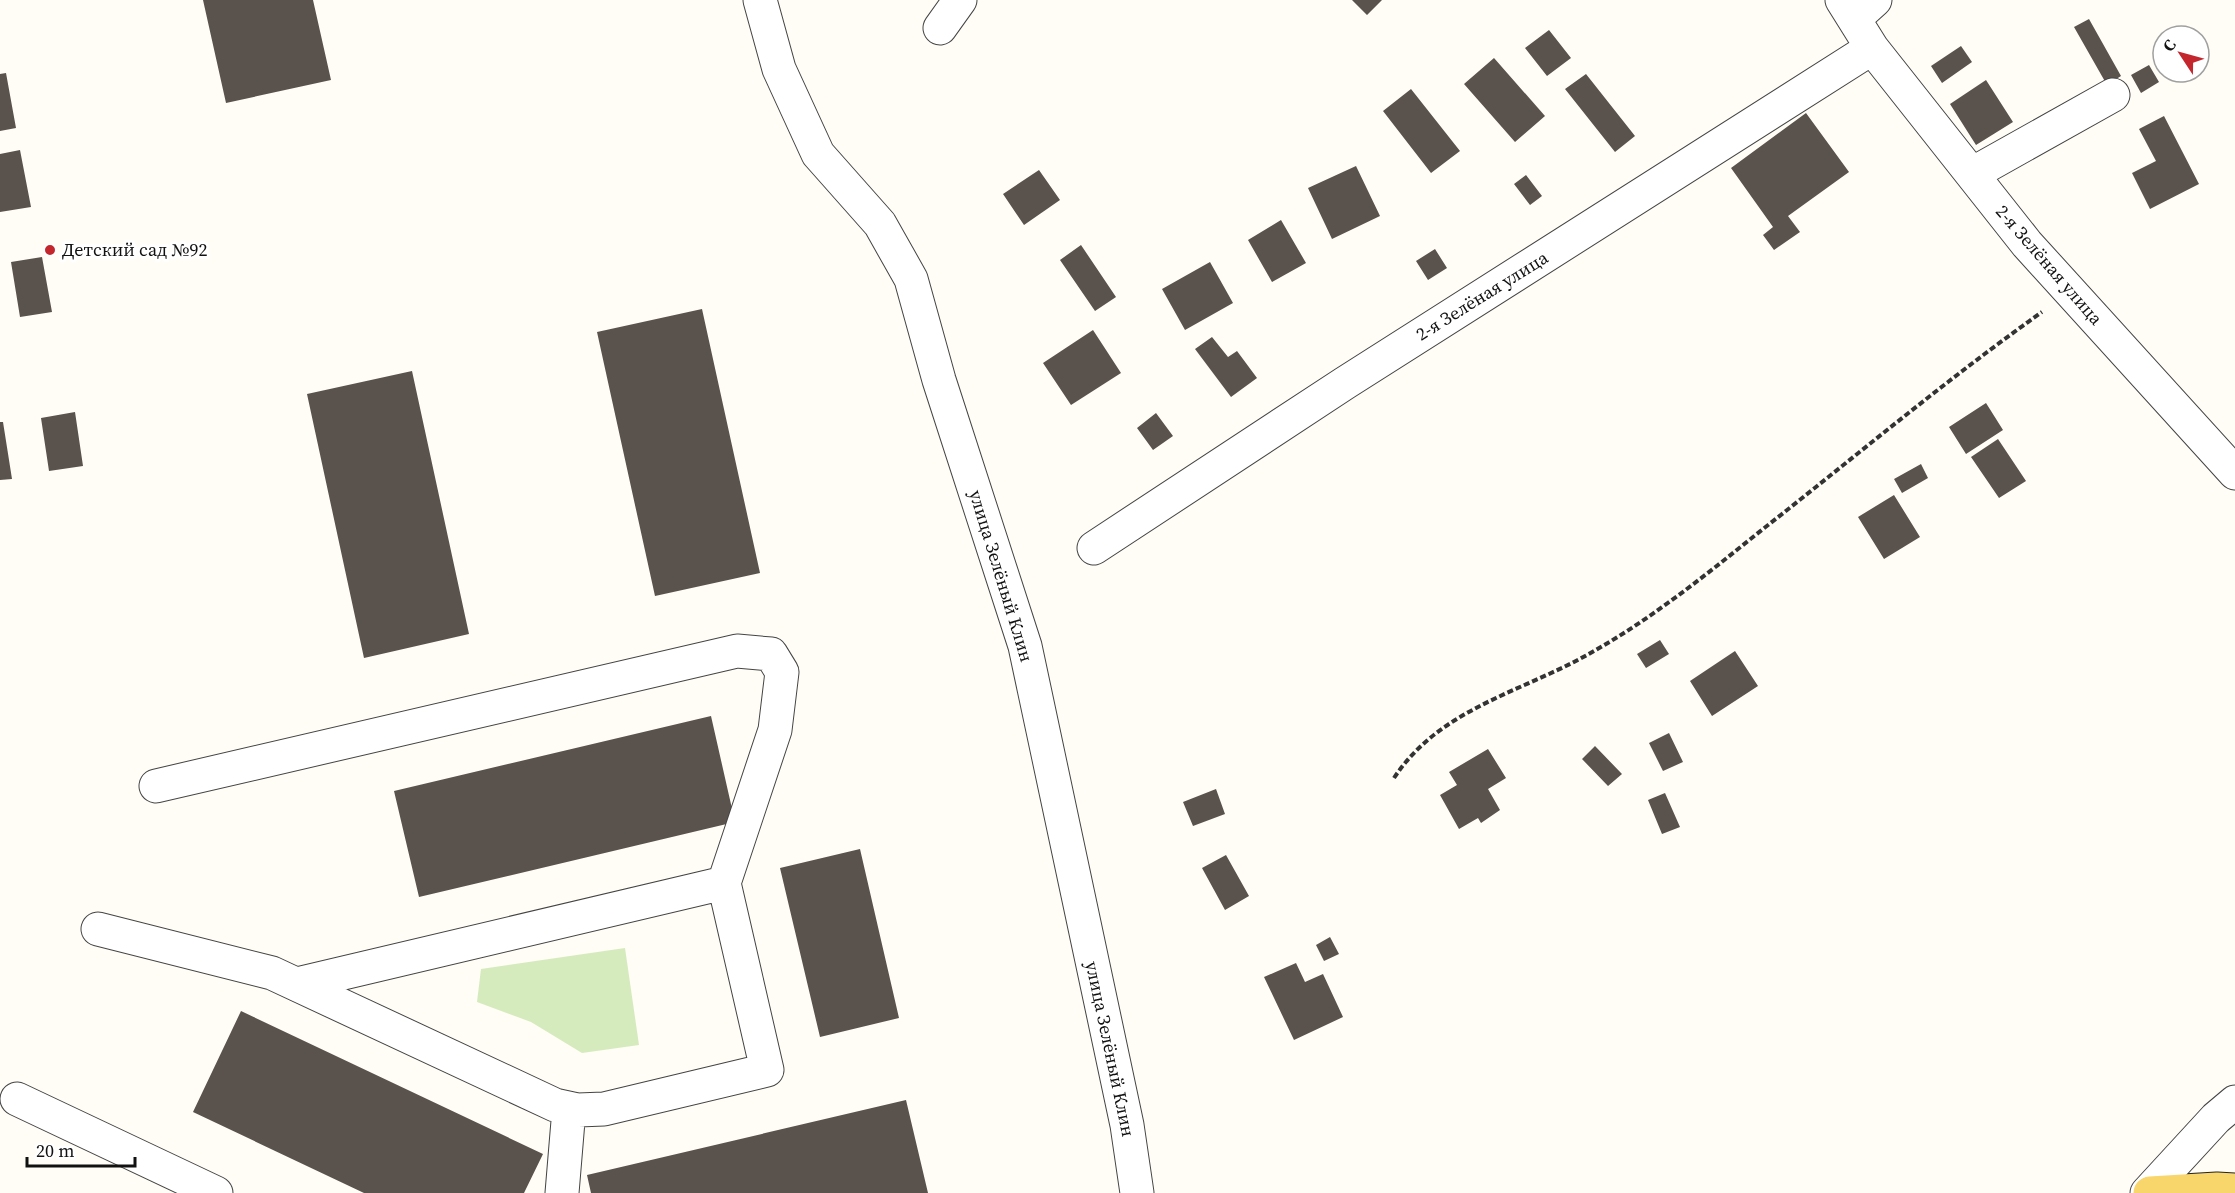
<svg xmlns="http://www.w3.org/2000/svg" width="2235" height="1193" viewBox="0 0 2235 1193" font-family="'Source Serif 4',serif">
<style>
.green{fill:#d5ebbd}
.building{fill:#5a524d}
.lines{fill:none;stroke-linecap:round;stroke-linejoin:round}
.minor-casing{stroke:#444;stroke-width:35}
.major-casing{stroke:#222;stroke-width:35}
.path{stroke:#333;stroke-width:4;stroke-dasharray:6 3;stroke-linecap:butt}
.minor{stroke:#fff;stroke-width:33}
.major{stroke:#f9d66b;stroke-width:33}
.poi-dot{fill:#c4262e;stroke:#fff;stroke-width:2}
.labels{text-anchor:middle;stroke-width:6;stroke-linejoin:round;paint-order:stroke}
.poi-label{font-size:18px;fill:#111;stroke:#fff;text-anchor:start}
.street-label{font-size:18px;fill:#111;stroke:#fff}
</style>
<rect width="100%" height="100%" fill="#fffdf5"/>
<path class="green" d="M 625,948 L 639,1045 L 582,1053 L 531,1022 L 477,1002 L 481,969 Z"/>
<path class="building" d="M 203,0 L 313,0 L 331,80 L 226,103 Z
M 1352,0 L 1382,0 L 1367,15 Z
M 2089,19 L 2121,76 L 2107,85 L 2074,27 Z
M 1549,30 L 1571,58 L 1547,76 L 1525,48 Z
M 1961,46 L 1972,62 L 1942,83 L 1931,66 Z
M 1494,58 L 1545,116 L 1515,142 L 1464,84 Z
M 2149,65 L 2159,82 L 2141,93 L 2131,75 Z
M 6,73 L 16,128 L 0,131 L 0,74 Z
M 1586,74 L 1635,136 L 1615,152 L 1565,89 Z
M 1986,80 L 2013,122 L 1976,145 L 1950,104 Z
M 1411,89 L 1460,151 L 1431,173 L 1383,111 Z
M 1806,113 L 1849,172 L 1788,216 L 1800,232 L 1774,250 L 1763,235 L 1773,227 L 1731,168 Z
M 2164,116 L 2199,184 L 2150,209 L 2132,173 L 2156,161 L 2139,129 Z
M 20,150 L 31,207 L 0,212 L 0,154 Z
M 1356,166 L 1380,216 L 1332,239 L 1308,188 Z
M 1039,170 L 1060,200 L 1024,225 L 1003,194 Z
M 1526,175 L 1542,196 L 1530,205 L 1514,184 Z
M 1281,220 L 1306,263 L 1272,282 L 1248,240 Z
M 1081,245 L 1116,297 L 1095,311 L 1060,260 Z
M 1435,249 L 1447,268 L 1428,280 L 1416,261 Z
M 42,257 L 52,312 L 20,317 L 11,262 Z
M 1210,262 L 1233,303 L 1185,330 L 1162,289 Z
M 702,309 L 760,573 L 655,596 L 597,332 Z
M 1093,330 L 1121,373 L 1071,405 L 1043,363 Z
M 1212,337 L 1228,357 L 1237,351 L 1257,378 L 1231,397 L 1195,349 Z
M 412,371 L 469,634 L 364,658 L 307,394 Z
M 1986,403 L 2003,430 L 1966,454 L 1949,427 Z
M 75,412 L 83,466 L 49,471 L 41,418 Z
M 1156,413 L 1173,436 L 1153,450 L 1137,428 Z
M 0,422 L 3,422 L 12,479 L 0,480 Z
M 1998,439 L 2026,481 L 1999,498 L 1971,457 Z
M 1921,464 L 1928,478 L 1902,493 L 1894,479 Z
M 1894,495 L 1920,537 L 1884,559 L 1858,517 Z
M 1660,640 L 1669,654 L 1646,668 L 1637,654 Z
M 1735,651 L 1758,686 L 1712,716 L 1690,681 Z
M 711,716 L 735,822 L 419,897 L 394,791 Z
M 1669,733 L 1683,762 L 1663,771 L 1649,743 Z
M 1595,746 L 1622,774 L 1608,786 L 1582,759 Z
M 1488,749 L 1506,778 L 1488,789 L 1500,810 L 1481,823 L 1478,818 L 1459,829 L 1440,795 L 1457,785 L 1449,772 Z
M 1216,789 L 1225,814 L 1193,826 L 1183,802 Z
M 1665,793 L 1680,827 L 1662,834 L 1648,800 Z
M 860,849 L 899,1018 L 820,1037 L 780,868 Z
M 1226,855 L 1249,896 L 1225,910 L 1202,868 Z
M 1330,937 L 1339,954 L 1324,961 L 1316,945 Z
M 1296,963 L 1305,982 L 1323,974 L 1343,1017 L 1294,1040 L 1264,977 Z
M 241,1011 L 543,1154 L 524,1193 L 364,1193 L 193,1112 Z
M 906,1100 L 928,1193 L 591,1193 L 587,1175 Z"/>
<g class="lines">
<defs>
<path id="minor" d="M 760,0 L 779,69 L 818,154 L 880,224 L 911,279 L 939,380 L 1025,646 L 1127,1125 L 1137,1193
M 1842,0 L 1872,48 L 2027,244 L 2235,473
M 1854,19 L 1875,0
M 940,28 L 960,0
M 1972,174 L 2113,95
M 1094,548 L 1345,383 L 1872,48
M 156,786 L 737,651 L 771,654 L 782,672 L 775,730 L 724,883
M 98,929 L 272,973 L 555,1105 L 578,1110 L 604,1109 L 767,1070 L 724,883 L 297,984
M 17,1099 L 216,1193
M 562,1193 L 569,1109
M 2147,1193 L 2216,1118 L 2235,1102"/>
<path id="major" d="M 2150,1193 L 2217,1189 L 2235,1190"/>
</defs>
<use href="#minor" class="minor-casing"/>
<use href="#major" class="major-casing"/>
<path class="path" d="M 1394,778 C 1436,714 1509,695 1574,662 C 1643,626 1702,578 1763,529 C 1856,456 1946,380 2042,312"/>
<use href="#minor" class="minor"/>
<use href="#major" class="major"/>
</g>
<circle class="poi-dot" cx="50" cy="250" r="6"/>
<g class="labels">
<g class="poi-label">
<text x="62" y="256">Детский сад №92</text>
</g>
<g class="street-label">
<text transform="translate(2049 265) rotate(49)" y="6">2-я Зелёная улица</text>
<text transform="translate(1482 296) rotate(-32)" y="6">2-я Зелёная улица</text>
<text transform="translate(1001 576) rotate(73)" y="6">улица Зелёный Клин</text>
<text transform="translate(1110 1049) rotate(78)" y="6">улица Зелёный Клин</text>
</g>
</g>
<g transform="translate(2181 54) rotate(306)"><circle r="28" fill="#ffffff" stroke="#a0a0a0" stroke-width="1.5"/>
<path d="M0-4.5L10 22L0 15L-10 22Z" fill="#c4262e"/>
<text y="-9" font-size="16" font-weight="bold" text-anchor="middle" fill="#111111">С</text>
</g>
<path d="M27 1157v9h108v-9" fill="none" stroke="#111111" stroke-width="3"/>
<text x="36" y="1157" font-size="18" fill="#111111" stroke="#ffffff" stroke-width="4.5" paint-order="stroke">20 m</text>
</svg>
